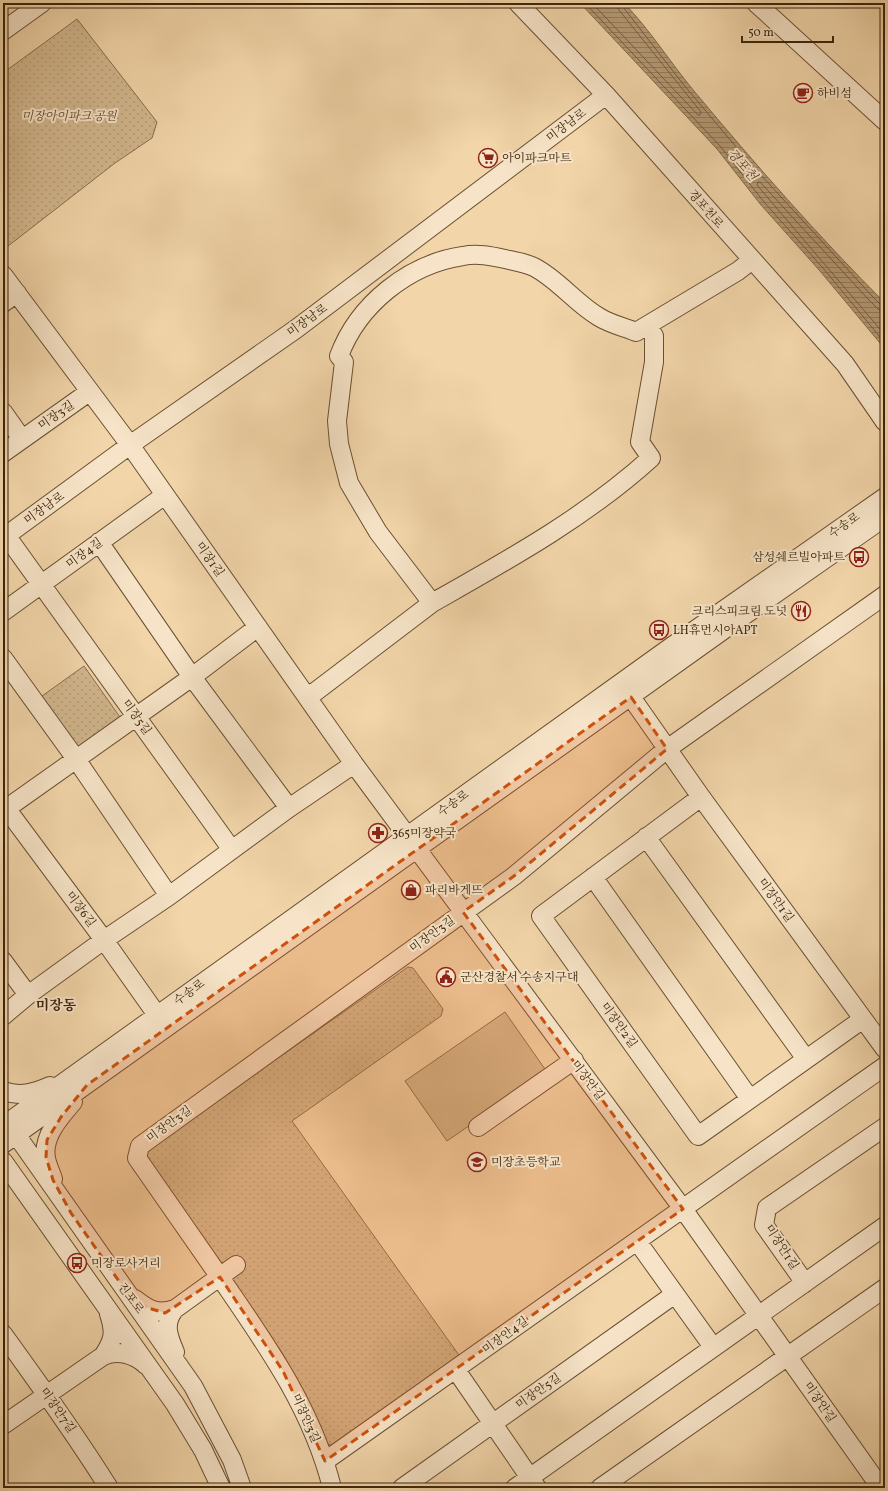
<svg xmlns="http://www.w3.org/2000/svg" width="888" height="1491" viewBox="0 0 888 1491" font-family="Vollkorn,'Noto Serif KR',serif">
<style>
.park{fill:url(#park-dots);stroke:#886e4c}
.garden{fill:#d3b88f;stroke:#886e4c}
.water{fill:url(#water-rules);stroke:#846a4a}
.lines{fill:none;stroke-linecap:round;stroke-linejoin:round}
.shore{stroke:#785e3f;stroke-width:1}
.minor-casing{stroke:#6a5032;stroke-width:20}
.minor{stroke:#f7e4c8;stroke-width:18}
.marked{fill:#ce510c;fill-opacity:0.2;stroke:#ce510c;stroke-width:3;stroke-dasharray:8 5;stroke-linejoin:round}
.labels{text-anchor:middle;stroke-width:4;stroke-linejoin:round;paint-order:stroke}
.poi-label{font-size:12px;fill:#3c240a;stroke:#f7e4c8;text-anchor:start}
.park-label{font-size:12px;font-style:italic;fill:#62492b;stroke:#f7e4c8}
.street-label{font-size:12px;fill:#3c240a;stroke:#f7e4c8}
.water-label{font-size:13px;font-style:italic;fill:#60472a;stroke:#f7e4c8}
.quarter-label{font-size:14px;font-weight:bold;fill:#3c240a;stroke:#f7e4c8}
</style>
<defs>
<pattern id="park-dots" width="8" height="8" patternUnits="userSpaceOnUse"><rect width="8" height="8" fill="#d3b88f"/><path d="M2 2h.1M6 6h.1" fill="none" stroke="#b69e7a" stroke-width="1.8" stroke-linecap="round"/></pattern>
<pattern id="water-rules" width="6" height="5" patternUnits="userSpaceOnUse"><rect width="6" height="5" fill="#b49974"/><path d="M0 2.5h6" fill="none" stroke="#947d5d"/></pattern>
</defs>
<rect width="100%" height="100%" fill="#f2d6aa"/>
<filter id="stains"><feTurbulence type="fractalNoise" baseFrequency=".005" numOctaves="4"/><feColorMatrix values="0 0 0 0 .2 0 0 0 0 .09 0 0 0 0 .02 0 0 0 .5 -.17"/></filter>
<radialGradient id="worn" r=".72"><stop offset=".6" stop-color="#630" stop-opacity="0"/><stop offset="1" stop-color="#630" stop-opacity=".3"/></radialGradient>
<path class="park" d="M 77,19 L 157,122 L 152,138 L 115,163 L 3,250 L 3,73 Z
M 84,666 L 122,720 L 79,750 L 42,696 Z
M 408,967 L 413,968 L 443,1009 L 441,1016 L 292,1121 L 461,1358 L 335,1446 L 324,1443 L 300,1384 L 281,1351 L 219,1260 L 145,1158 L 148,1149 Z"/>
<path class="garden" d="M 505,1012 L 547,1072 L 447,1141 L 405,1081 Z"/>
<path class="water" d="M 580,3 L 624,3 C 650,30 670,62 694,91 C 755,164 818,236 885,303 L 885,349 L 820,271 L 761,205 L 717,149 Z"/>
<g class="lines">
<path class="shore" d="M 585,3 L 720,146 L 764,202 L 823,268 L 885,343
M 592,3 L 698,115 L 700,115 L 701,112 L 619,10 L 617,3
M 622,3 L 623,7 L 683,84 L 748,161 L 872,296 L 881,305 L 885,306
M 885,311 L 878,309 L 869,300 L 760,182 L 758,182 L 757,185 L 885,335"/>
<defs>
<path id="minor" d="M 518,3 L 606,95 L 845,364 L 885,422
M 756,3 L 885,121
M 3,31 L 42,3
M 3,275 L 130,445 L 354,764 L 683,1209 L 881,1488
M 3,303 L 17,293
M 3,412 L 22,439
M 3,453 L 89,392
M 3,531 L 232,850
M 3,538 L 130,445 L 296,329 L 606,95
M 99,542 L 192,677 L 289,808
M 432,603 C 508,560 586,517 651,458 L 640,442 L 654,362 L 654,336 L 648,325
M 3,612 L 165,495
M 3,658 L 76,759 L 169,896
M 307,695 L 315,692 L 432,603 L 378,532 L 349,483 L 339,444 L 337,421 L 344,362 L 339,356 C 358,305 408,264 463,256 C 477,253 491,256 505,259 C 514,261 526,263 534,267 C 559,280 575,303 599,317 C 610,324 624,327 636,332 L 738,271 L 752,260
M 631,697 L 701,797 L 885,1049
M 701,797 L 541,916 L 698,1136 L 863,1019
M 3,804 L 104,940 L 157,1015
M 3,811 L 192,677 L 258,627
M 646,837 L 806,1059
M 593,877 L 750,1099
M 3,961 L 28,995 L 104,940 L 169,896 L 289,808 L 354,764
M 3,1016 L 28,995
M 3,1091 C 20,1097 34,1093 50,1086
M 3,1126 L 668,649 L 885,497
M 10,1126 L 193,1386 L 232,1460 L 242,1488
M 478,1127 L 574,1060
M 3,1144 L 729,626 L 885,517
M 3,1161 L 175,1404 L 203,1450 L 221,1488
M 53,1179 C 51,1172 47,1165 46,1158 C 42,1137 60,1117 73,1102
M 637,1241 L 713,1347
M 805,1283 L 764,1225 L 767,1208 L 885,1127
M 135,1299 C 149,1310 158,1315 175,1309 C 163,1323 168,1336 175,1352
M 175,1309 L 236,1265
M 109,1314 C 115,1332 114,1340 103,1356 C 118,1349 135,1355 146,1365
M 3,1334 C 40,1385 76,1435 109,1488
M 456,1370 L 537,1488
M 3,1425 L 103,1356
M 325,1461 L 885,1066
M 332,1488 C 313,1411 268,1347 224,1283 C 195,1241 166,1200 137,1158 L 140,1146 L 514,876 L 667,749 L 885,595
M 402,1488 L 675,1294
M 515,1488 L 885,1226
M 600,1488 L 885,1288"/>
</defs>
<use href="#minor" class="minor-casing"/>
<use href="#minor" class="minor"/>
</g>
<path class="marked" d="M 631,697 L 667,749 L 514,876 L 463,912 L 683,1209 L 325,1461 L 283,1371 L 220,1277 L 165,1313 L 145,1307 L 128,1294 L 71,1213 L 53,1180 L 46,1157 L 47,1140 L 61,1117 L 87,1085 Z"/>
<defs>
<symbol id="cafe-ring" viewBox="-11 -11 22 22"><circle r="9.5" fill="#f7e4c8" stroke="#8f2418" stroke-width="1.5"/><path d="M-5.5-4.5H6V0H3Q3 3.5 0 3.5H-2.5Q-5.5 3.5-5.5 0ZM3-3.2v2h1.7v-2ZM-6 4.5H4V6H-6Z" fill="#8f2418"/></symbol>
<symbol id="supermarket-ring" viewBox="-11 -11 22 22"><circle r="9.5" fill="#f7e4c8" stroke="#8f2418" stroke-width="1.5"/><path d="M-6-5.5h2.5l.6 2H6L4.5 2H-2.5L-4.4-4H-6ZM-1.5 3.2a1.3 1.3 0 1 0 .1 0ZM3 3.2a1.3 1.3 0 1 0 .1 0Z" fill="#8f2418"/></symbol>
<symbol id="bus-ring" viewBox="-11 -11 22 22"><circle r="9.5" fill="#f7e4c8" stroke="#8f2418" stroke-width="1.5"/><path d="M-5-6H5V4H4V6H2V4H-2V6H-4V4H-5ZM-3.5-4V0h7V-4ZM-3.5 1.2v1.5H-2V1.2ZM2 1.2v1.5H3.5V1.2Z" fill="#8f2418"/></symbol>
<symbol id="restaurant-ring" viewBox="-11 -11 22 22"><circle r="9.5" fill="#f7e4c8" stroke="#8f2418" stroke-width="1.5"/><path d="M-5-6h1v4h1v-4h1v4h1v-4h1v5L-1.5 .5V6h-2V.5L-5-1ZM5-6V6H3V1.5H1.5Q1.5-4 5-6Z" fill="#8f2418"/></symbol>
<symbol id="pharmacy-ring" viewBox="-11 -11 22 22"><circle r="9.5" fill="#f7e4c8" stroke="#8f2418" stroke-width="1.5"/><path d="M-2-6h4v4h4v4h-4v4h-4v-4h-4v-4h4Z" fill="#8f2418"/></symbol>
<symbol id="shop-ring" viewBox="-11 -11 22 22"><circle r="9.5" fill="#f7e4c8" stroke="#8f2418" stroke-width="1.5"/><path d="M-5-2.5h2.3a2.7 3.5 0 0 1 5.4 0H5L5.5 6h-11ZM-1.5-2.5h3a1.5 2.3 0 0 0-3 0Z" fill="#8f2418"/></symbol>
<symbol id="civic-ring" viewBox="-11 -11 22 22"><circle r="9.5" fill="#f7e4c8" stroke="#8f2418" stroke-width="1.5"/><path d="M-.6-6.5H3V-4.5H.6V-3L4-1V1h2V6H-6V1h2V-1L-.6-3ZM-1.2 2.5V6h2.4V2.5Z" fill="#8f2418"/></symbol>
<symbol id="school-ring" viewBox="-11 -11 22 22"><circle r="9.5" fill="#f7e4c8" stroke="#8f2418" stroke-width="1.5"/><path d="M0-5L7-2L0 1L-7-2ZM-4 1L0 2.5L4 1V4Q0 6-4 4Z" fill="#8f2418"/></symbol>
</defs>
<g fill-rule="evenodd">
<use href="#cafe-ring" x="792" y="82" width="22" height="22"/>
<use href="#supermarket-ring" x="477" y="147" width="22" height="22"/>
<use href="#bus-ring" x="848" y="546" width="22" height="22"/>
<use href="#restaurant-ring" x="790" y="600" width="22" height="22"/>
<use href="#bus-ring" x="648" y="619" width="22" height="22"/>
<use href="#pharmacy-ring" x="367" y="822" width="22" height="22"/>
<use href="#shop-ring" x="400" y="879" width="22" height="22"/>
<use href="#civic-ring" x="435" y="966" width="22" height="22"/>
<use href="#school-ring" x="466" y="1151" width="22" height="22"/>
<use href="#bus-ring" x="66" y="1252" width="22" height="22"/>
</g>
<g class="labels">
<g class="poi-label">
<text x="817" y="97">하비섬</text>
<text x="502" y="162">아이파크마트</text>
<text x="845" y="561" text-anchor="end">삼성쉐르빌아파트</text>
<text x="787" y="615" text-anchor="end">크리스피크림 도넛</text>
<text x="673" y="634">LH휴먼시아APT</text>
<text x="392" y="837">365미장약국</text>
<text x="425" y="894">파리바게뜨</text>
<text x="460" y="981">군산경찰서 수송지구대</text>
<text x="491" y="1166">미장초등학교</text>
<text x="91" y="1267">미장로사거리</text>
</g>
<g class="park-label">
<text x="69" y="120">미장아이파크 공원</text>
</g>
<g class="street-label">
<text transform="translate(566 125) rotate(-37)" y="4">미장남로</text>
<text transform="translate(706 209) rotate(49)" y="4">경포천로</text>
<text transform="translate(307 320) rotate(-36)" y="4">미장남로</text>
<text transform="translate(56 415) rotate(-35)" y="4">미장3길</text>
<text transform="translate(44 508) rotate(-36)" y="4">미장남로</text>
<text transform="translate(844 525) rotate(-35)" y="4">수송로</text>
<text transform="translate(84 553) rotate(-36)" y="4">미장4길</text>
<text transform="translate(210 559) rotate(55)" y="4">미장1길</text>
<text transform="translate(137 717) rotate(54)" y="4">미장5길</text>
<text transform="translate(453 803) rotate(-36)" y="4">수송로</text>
<text transform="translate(776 900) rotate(54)" y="4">미장안1길</text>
<text transform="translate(81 909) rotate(53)" y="4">미장6길</text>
<text transform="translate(432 934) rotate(-36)" y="4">미장안3길</text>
<text transform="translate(189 992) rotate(-36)" y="4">수송로</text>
<text transform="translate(619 1025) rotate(54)" y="4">미장안2길</text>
<text transform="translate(588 1080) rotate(53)" y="4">미장안길</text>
<text transform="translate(169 1124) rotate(-36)" y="4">미장안3길</text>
<text transform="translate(782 1247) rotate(57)" y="4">미장안1길</text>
<text transform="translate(131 1298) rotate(54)" y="4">진포로</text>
<text transform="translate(505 1335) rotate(-36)" y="4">미장안4길</text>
<text transform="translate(538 1391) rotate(-35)" y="4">미장안5길</text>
<text transform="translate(820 1402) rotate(55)" y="4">미장안길</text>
<text transform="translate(58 1410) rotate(55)" y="4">미장안7길</text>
<text transform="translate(306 1418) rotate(66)" y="4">미장안3길</text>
</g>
<g class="water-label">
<text transform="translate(743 164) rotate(49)" y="5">경포천</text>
</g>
<g class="quarter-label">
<text x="56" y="1010">미장동</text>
</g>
</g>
<rect width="888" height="1491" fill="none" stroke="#f2d6aa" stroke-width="16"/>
<rect x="4" y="4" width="880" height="1483" fill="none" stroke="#3c240a" stroke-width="2"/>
<rect x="8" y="8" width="872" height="1475" fill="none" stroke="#3c240a"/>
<path d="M742 36v6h91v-6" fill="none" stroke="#3c240a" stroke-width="2"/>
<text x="748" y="36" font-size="12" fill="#3c240a" stroke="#f7e4c8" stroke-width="3" paint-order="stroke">50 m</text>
<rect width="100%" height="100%" filter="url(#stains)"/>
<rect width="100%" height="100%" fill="url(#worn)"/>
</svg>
